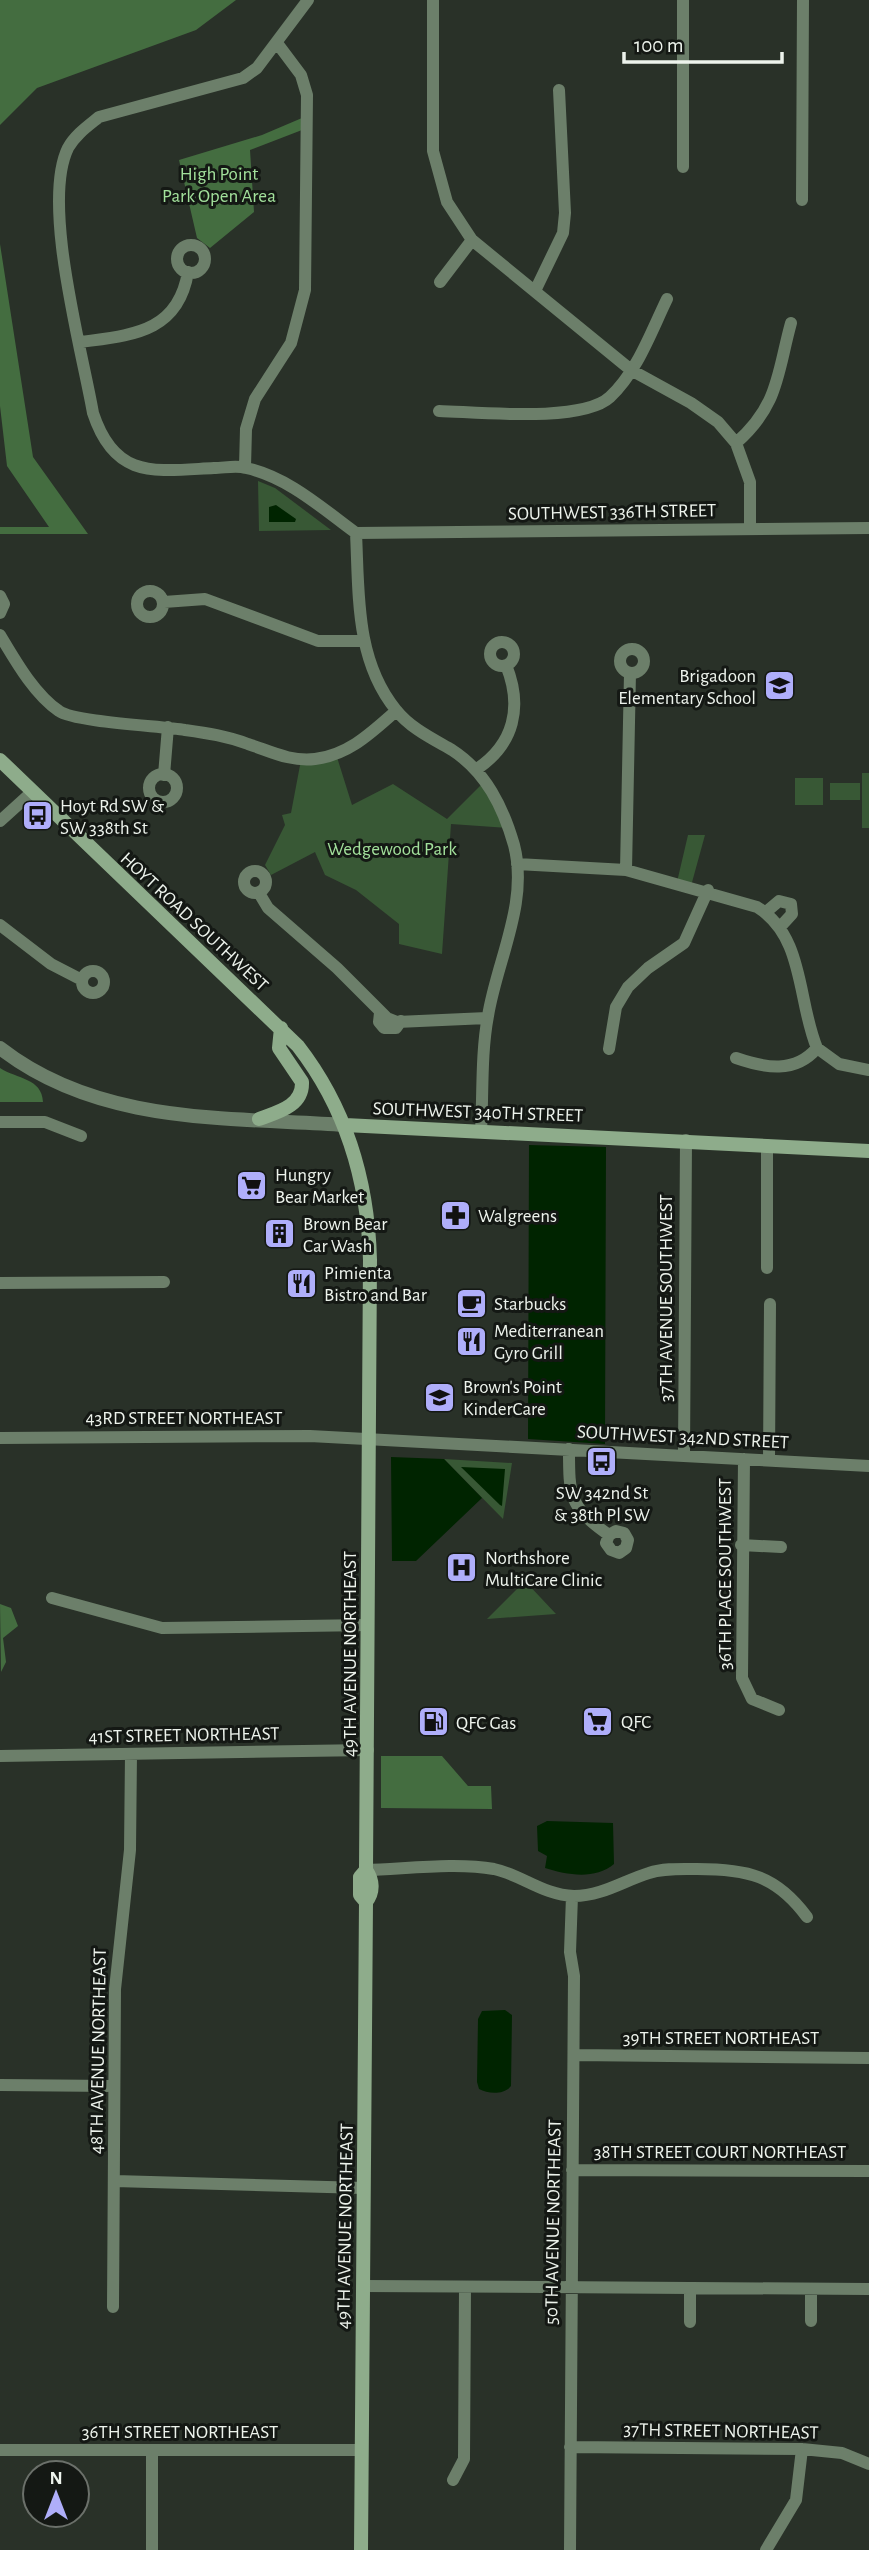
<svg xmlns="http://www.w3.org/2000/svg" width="869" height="2550" viewBox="0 0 869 2550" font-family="'Alegreya Sans',sans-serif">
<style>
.green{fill:#385835}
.forest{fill:#446d40}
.water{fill:#002400}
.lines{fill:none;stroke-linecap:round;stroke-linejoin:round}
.minor{stroke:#6c7f6a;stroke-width:12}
.tertiary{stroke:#6c7f6a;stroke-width:14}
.secondary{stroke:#8eac8b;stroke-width:14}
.labels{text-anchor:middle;stroke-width:6;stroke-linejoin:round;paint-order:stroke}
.park-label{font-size:19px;fill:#a2e09b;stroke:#141814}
.street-label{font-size:19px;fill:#edf3ec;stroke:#141814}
.poi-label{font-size:19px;fill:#edf3ec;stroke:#141814;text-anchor:start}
</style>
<rect width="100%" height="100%" fill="#293128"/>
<path class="green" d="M 258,481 L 275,488 L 331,530 L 259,531 Z
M 336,754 L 352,805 L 393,784 L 447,819 L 485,781 L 508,828 L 451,824 L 442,954 L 399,944 L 399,924 L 356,890 L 325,875 L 315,852 L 271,875 L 265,865 L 285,825 L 282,815 L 291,813 L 301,760 Z
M 862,773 L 869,773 L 869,828 L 862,828 Z
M 795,778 L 823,778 L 823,805 L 795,805 Z
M 830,783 L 860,783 L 860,800 L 830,800 Z
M 688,835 L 705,835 L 691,886 L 677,882 Z
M 444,1459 L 512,1463 L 503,1519 Z
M 525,1581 L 556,1614 L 487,1619 Z"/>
<path class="forest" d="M 0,0 L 236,0 L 196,30 L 37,88 L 0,125 Z
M 302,118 L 302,130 L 250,150 L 254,212 L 210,248 L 197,238 L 179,160 L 262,135 Z
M 0,244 L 33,457 L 88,534 L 0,534 L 0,527 L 49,527 L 7,466 L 0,406 Z
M 0,1068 C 17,1079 42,1078 43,1102 L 0,1102 Z
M 0,1604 L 11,1608 L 18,1626 L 3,1638 L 6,1662 L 1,1672 Z
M 381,1756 L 442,1756 L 468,1786 L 491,1786 L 492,1809 L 381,1808 Z"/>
<path class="water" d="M 276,505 L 296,519 L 295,522 L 269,522 L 269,507 Z
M 529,1145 L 606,1147 L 605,1444 L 528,1439 Z
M 391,1457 L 444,1459 L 482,1498 L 416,1561 L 392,1561 Z
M 461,1467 L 505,1469 L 502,1506 L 500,1505 Z
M 547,1821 L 613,1823 L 614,1864 C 595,1880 567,1875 545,1868 L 547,1856 L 538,1851 L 537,1826 Z
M 482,2011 L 505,2010 L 512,2015 L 511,2086 C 504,2095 488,2094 479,2089 L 477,2082 L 478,2019 Z"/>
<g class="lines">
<path class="minor" d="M 308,0 L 257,68 L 243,78 L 99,117 C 88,126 75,135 68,148 C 41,203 82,350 93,413 C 115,480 155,471 214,468 C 224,468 237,465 246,468 C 288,477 323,509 356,533
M 433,0 L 433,151 L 447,202 L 472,240 L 631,370 L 691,403 L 718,422 L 736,443 L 750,482 L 750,528
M 683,0 L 683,167
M 802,200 L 803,0
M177 259a14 14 0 1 1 28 0a14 14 0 1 1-28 0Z
M 440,282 L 472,240
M 535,291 L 563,233 L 565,213 L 559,90
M 81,342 C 131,335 178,333 188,272
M 439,411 C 478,412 582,423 610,397 C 637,372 651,332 667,299
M 736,443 C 779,405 777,374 791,323
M 245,467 L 246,429 L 255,399 L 291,343 L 305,290 L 307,95 L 301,75 L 277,43
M 356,533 C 359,593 355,660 396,710 C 410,728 433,739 452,750 C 486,772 503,807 514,845 C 529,903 497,960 488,1016 C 481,1053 483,1094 481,1132
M 356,533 L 869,528
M137 604a13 13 0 1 1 26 0a13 13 0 1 1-26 0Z
M 0,596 L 4,604 L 0,613
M 164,602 L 205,599 L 318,641 L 363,641
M 0,635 C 15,660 34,694 59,711 C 74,722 160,726 185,730 C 207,733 227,736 248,744 C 270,751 290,762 315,759 C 349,755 372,732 396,711
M490 654a12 12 0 1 1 24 0a12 12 0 1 1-24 0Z
M620 661a12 12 0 1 1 24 0a12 12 0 1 1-24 0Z
M 477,769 C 514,744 523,707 506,665
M149 788a14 14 0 1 1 28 0a14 14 0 1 1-28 0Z
M 164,775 L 168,727
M 0,821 L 31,793
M 517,864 L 626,870 L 757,907 C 805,937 797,1000 817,1048
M 626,870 L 630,673
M244 882a11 11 0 1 1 22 0a11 11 0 1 1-22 0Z
M 259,893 L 268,908 L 337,968 L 387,1018 L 397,1022 L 487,1018
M 766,912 L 779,901 L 791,904 L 792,914 L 781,926
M 0,925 L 51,964 L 82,980
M82 982a11 11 0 1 1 22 0a11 11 0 1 1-22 0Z
M 380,1013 L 379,1022 L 384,1028 L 396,1028 L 401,1021
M 609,1049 L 616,1007 L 628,987 L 648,968 L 684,943 L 708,890
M 736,1058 C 765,1068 795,1074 817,1048 L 839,1064 L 869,1070
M 0,1122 L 45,1122 L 81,1136
M 767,1145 L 767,1268
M 0,1283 L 164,1282
M 0,1438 L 310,1436 L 869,1466
M 569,1449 C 569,1496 569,1507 609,1535 L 606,1543 L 611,1550 L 619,1553 L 626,1548 L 628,1540 L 624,1533 L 616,1531 L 609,1535
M 684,1456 L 686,1140
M 744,1459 L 742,1678 L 752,1699 L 779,1710
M 769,1460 L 770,1304
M 741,1545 L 781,1547
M 52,1598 L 162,1628 L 368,1625
M 0,1756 L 368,1750
M 366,1870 C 405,1869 456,1862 494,1869 C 522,1875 543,1895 574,1896 C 602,1896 623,1881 649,1873 C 664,1868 681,1869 697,1869 C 747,1869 776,1875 807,1917
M 574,2055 L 869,2058
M 0,2085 L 113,2086
M 572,2170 L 869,2171
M 115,2181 L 364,2188
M 363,2286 L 869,2289
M 811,2289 L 811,2321
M 113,2307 L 115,1989 L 130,1850 L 131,1754
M 690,2322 L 690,2288
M 570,2447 L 802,2449 L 842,2453 L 869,2464
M 0,2450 L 361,2450
M 152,2451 L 152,2550
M 453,2480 L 464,2459 L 465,2288
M 570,2550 L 574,1976 L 570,1952 L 572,1896
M 766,2550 L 796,2500 L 802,2449"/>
<path class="tertiary" d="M 0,1048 C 99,1125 226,1117 345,1125"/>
<path class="secondary" d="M 0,760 L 298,1046 C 346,1108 368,1182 370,1260 L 366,1870 C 373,1880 374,1892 366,1902 L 361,2550
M 259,1119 C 278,1112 303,1106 302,1082 L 279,1048 L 281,1028
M 345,1125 L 869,1151
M 366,1870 L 360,1877 L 360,1895 L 366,1902"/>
</g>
<defs>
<symbol id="school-square" viewBox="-11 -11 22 22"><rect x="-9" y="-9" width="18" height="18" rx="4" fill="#afaefa" stroke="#141814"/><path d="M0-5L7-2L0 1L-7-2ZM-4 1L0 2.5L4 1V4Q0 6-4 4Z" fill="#111"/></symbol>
<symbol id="bus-square" viewBox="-11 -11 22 22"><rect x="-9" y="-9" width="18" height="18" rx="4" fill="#afaefa" stroke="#141814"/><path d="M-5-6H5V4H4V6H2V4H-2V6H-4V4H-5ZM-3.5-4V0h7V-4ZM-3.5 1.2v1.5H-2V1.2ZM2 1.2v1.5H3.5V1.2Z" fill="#111"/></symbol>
<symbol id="supermarket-square" viewBox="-11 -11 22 22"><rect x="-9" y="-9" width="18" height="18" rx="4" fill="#afaefa" stroke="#141814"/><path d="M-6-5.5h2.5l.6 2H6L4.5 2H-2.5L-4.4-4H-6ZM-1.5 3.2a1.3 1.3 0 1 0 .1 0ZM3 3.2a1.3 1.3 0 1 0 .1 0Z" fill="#111"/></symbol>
<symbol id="pharmacy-square" viewBox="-11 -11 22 22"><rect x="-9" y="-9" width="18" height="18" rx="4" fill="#afaefa" stroke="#141814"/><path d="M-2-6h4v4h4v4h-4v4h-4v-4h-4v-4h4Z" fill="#111"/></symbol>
<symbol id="building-square" viewBox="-11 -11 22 22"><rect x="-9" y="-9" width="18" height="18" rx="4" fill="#afaefa" stroke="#141814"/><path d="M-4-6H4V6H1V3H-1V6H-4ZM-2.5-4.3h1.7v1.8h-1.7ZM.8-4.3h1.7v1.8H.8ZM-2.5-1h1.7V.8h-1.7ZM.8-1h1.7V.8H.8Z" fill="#111"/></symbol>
<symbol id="restaurant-square" viewBox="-11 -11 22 22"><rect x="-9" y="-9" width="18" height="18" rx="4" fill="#afaefa" stroke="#141814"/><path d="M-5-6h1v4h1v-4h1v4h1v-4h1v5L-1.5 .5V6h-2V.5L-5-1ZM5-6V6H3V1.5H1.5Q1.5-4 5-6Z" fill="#111"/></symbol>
<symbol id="cafe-square" viewBox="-11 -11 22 22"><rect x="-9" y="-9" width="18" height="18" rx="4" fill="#afaefa" stroke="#141814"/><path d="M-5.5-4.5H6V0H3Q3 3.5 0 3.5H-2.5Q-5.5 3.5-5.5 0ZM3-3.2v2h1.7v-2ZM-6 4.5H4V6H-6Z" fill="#111"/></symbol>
<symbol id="hospital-square" viewBox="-11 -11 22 22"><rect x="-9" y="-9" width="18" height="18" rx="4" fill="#afaefa" stroke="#141814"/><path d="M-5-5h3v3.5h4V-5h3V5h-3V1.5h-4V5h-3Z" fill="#111"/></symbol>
<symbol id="fuel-square" viewBox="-11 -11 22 22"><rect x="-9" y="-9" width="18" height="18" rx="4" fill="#afaefa" stroke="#141814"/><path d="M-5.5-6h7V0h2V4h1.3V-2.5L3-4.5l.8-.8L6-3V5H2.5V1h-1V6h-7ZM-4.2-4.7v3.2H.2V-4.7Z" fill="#111"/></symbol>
</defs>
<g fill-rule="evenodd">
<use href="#school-square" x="762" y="668" width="35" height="35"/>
<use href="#bus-square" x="20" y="798" width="35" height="35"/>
<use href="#supermarket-square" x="234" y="1168" width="35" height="35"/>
<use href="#pharmacy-square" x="438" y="1198" width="35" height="35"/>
<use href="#building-square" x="262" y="1216" width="35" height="35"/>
<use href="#restaurant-square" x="284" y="1266" width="35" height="35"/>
<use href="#cafe-square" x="454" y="1286" width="35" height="35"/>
<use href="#restaurant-square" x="454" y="1324" width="35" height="35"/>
<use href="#school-square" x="422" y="1380" width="35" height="35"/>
<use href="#bus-square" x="584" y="1444" width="35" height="35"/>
<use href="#hospital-square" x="444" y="1550" width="35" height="35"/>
<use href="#supermarket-square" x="580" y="1704" width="35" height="35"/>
<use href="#fuel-square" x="416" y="1704" width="35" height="35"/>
</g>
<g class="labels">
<g class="park-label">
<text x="219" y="180">High Point<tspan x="219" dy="22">Park Open Area</tspan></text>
<text x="392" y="855">Wedgewood Park</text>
</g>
<g class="street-label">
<text transform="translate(612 511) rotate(-1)" y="7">SOUTHWEST 336TH STREET</text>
<text transform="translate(195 921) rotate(43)" y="7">HOYT ROAD SOUTHWEST</text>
<text transform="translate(478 1111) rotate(2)" y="7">SOUTHWEST 340TH STREET</text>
<text transform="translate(665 1298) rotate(-90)" y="7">37TH AVENUE SOUTHWEST</text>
<text x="184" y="1424">43RD STREET NORTHEAST</text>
<text transform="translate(683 1436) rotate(3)" y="7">SOUTHWEST 342ND STREET</text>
<text transform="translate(724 1574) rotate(-90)" y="7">36TH PLACE SOUTHWEST</text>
<text transform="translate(349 1654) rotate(-90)" y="7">49TH AVENUE NORTHEAST</text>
<text transform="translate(184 1734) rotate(-1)" y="7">41ST STREET NORTHEAST</text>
<text x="721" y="2044">39TH STREET NORTHEAST</text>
<text transform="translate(97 2051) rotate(-89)" y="7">48TH AVENUE NORTHEAST</text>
<text x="720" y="2158">38TH STREET COURT NORTHEAST</text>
<text transform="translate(552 2222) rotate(-89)" y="7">50TH AVENUE NORTHEAST</text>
<text transform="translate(344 2226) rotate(-89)" y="7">49TH AVENUE NORTHEAST</text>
<text transform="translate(721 2430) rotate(1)" y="7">37TH STREET NORTHEAST</text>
<text x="180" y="2438">36TH STREET NORTHEAST</text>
</g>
<g class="poi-label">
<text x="756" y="682" text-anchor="end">Brigadoon<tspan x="756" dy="22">Elementary School</tspan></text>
<text x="60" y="812">Hoyt Rd SW &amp;<tspan x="60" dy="22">SW 338th St</tspan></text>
<text x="275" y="1181">Hungry<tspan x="275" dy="22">Bear Market</tspan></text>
<text x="478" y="1222">Walgreens</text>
<text x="303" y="1230">Brown Bear<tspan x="303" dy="22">Car Wash</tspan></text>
<text x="324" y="1279">Pimienta<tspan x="324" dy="22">Bistro and Bar</tspan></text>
<text x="494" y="1310">Starbucks</text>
<text x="494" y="1337">Mediterranean<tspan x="494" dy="22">Gyro Grill</tspan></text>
<text x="463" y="1393">Brown's Point<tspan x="463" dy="22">KinderCare</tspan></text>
<text x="602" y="1499" text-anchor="middle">SW 342nd St<tspan x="602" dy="22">&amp; 38th Pl SW</tspan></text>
<text x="485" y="1564">Northshore<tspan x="485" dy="22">MultiCare Clinic</tspan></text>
<text x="621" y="1728">QFC</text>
<text x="456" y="1729">QFC Gas</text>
</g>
</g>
<g transform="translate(56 2494)"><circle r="33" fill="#141814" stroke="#6b706a" stroke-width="2"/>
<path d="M0-5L12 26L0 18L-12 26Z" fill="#afaefa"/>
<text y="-10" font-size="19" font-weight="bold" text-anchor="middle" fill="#edf3ec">N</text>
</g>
<path d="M624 52v10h158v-10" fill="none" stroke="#edf3ec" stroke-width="3.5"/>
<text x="634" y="52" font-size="21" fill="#edf3ec" stroke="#141814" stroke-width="5" paint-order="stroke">100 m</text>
</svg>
